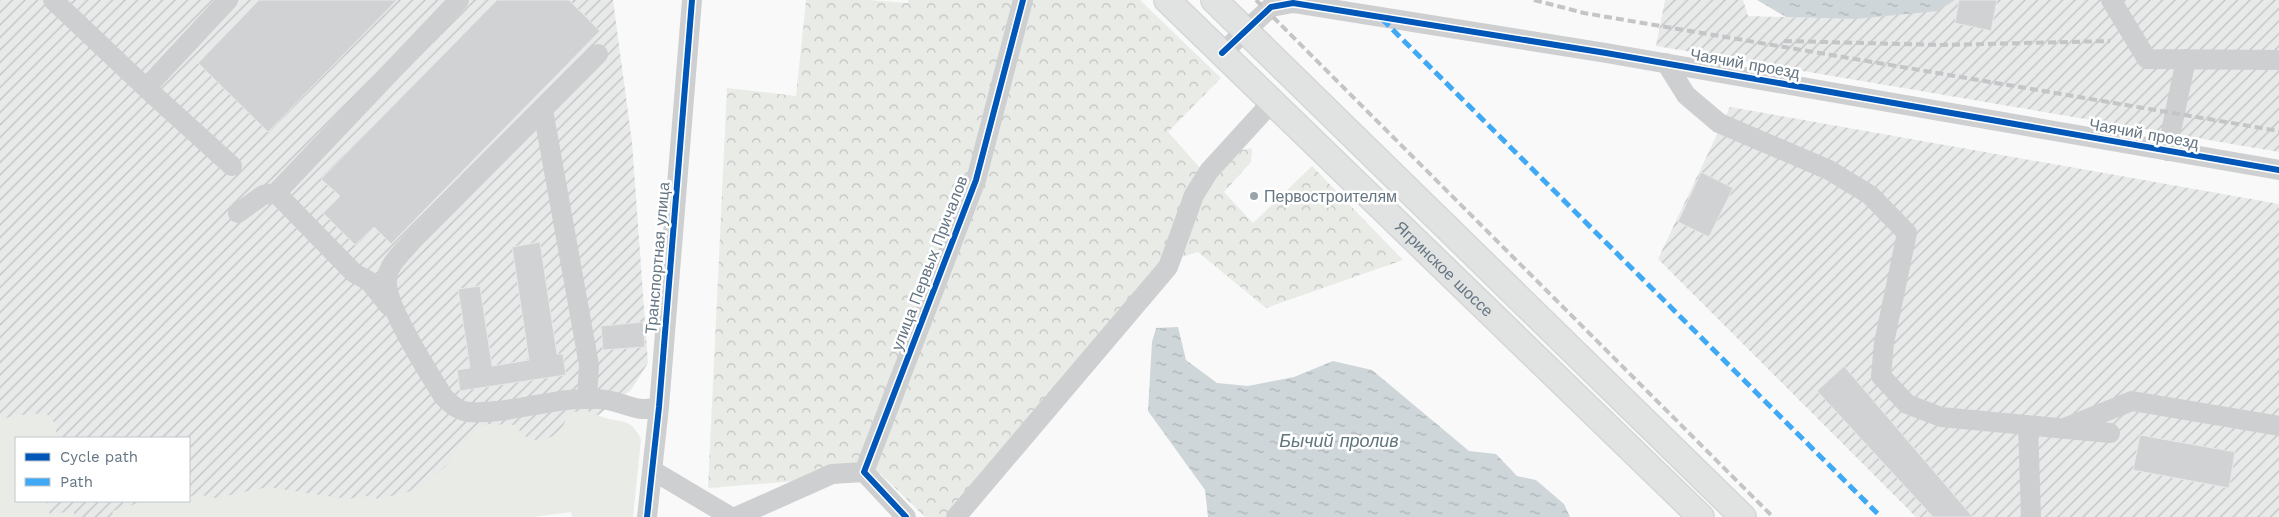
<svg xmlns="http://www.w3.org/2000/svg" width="2279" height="517" viewBox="0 0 2279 517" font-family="'Work Sans',sans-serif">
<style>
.industrial{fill:url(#industrial-furrows);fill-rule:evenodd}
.green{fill:#e8ebe6}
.forest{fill:url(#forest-crowns)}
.water{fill:url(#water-ripples)}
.building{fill:#d0d2d3;stroke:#e8e8e8}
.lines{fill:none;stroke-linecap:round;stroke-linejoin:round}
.major-casing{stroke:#d5d6d7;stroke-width:28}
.minor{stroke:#cecfd0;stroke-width:20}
.major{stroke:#e1e2e2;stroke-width:25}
.rail{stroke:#c3c5c6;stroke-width:4;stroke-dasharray:8 4;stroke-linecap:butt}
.quiet{stroke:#3fa9f5;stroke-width:5;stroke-dasharray:10 5;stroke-linecap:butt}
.cycleway-casing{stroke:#fff;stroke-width:9}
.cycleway{stroke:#0057b8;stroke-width:6}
.poi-dot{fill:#99a4ac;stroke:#fff;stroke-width:2}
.labels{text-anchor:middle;stroke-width:5;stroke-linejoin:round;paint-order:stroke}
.street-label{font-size:16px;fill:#657683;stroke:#fff}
.poi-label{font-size:16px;fill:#657683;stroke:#fff;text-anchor:start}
.water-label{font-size:18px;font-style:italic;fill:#60757c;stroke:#fff}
</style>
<defs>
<pattern id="industrial-furrows" width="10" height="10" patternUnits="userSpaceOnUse" patternTransform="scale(1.25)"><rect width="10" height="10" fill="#e8e9e9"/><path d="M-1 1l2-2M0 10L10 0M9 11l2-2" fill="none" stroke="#c0c1c2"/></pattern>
<pattern id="forest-crowns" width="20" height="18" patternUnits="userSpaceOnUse" patternTransform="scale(1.25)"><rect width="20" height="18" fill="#e8ebe6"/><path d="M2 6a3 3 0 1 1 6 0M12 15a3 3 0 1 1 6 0" fill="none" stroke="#c0c3c0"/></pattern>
<pattern id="water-ripples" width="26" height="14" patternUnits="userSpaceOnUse" patternTransform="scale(1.25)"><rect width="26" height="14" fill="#ced6d9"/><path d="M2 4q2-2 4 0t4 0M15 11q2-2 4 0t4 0" fill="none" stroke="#abb2b5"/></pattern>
</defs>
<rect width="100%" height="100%" fill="#f9f9f9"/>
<path class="industrial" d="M 0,0 L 613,0 L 632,142 L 648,363 L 631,390 L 467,517 L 0,517 ZM 16,438 L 189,438 L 189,501 L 16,501 Z
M 1665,0 L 1743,0 L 1748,16 L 1855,19 L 1955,0 L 2279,0 L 2279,152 L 1656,46 Z
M 1730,107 L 2279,204 L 2279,517 L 1916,517 L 1658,259 Z"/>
<path class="green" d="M 585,410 C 593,413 601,417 609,419 C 627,423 631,420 641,439 L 633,517 L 572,517 L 571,512 L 533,517 L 112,517 L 113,511 L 142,502 L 189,501 L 189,497 L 197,494 L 216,498 L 268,487 L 347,499 L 366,496 L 379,499 L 395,495 L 408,492 L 426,483 L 446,466 L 469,433 L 488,424 L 516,425 C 526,445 549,445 562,427 C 565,423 567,417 569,413 Z
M 45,413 C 55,419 57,427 56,438 L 16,438 L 16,501 L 47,501 L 50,515 L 74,510 L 74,517 L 0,517 L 0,419 L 20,415 Z"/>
<path class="forest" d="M 806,0 L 868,0 L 908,3 L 908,0 L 1140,0 L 1221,78 L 1168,132 L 1210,179 L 1237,151 L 1252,148 L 1251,162 L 1224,192 L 1253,223 L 1312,166 L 1403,260 L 1266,308 L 1198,252 L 1165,262 L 948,517 L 925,517 L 881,474 L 708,488 L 727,88 L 796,96 Z"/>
<path class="water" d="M 1757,0 L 1955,0 L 1937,11 L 1855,19 L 1786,17 Z
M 1178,327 L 1186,360 L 1217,383 L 1248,386 L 1294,377 L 1333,361 L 1372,370 L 1469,451 L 1496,454 L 1517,476 L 1536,480 L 1564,504 L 1570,517 L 1208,517 L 1205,490 L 1148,411 L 1152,342 L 1156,328 Z"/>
<path class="building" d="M 259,0 L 397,0 L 268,132 L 198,63 Z
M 497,0 L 569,0 L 600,31 L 391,244 L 374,227 L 355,245 L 323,213 L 340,196 L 321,179 Z
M 1959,0 L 1997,0 L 1991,31 L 1955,23 Z
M 1701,172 L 1733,188 L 1709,237 L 1678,222 Z
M 540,242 L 557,354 L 563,354 L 566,375 L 460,391 L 457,370 L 470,368 L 458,289 L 480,286 L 492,366 L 529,360 L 512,247 Z
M 643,322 L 645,347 L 603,350 L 601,326 Z
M 1844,366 L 1973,517 L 1933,517 L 1817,391 Z
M 2140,435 L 2235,452 L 2229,488 L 2133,470 Z"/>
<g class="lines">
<defs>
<g id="major">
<path id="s1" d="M 1167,0 L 1701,517"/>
<path d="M 1214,0 L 1743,517"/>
</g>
</defs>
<use href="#major" class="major-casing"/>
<path class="minor" d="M 53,0 L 146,88
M 228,0 L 146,88 L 232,166
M 2111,0 L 2147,59 L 2279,60
M 1222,53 L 1271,7 L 1293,3 L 1606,53 L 2279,170
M 598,54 L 412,241 C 403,252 388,264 387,279 C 384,304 429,373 443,396 C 450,404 458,411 469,412 C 512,415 564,393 607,400 C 629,404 635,413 659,407
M 1666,63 L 1686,95 L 1719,123 L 1829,170 L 1870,195 L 1907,233 L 1884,343 L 1881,376 L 1907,404 L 1941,417 L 2110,433
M 543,110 L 589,365 L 587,399
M 2167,151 L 2186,59
M 276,193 L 459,0
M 238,213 L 263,195 L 276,193 L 354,273 L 369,281 L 389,306
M 2028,425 L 2031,517
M 2067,427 L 2132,401 L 2279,426
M 652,470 L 731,517
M 647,517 L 659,407 L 692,0
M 736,517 L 832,474 L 864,472
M 906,517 L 864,472 L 976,180 L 1023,0
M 956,517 L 1168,267 L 1194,195 L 1209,171 L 1272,102"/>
<use href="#major" class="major"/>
<path class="rail" d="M 1256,0 L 1773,517
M 1534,0 L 1584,13 L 2279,131
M 1784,41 L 1942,45 L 2110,41"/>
<path class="quiet" d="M 1382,19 L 1881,517"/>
<defs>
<path id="cycleway" d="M 1222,53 L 1271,7 L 1293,3 L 1606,53 L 2279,170
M 647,517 L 659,407 L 692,0
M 906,517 L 864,472 L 976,180 L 1023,0"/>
</defs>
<use href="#cycleway" class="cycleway-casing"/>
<use href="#cycleway" class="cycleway"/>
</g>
<circle class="poi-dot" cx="1254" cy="196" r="5"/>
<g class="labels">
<g class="street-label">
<text transform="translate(1745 63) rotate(10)" y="6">Чаячий проезд</text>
<text transform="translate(2144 133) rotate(10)" y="6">Чаячий проезд</text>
<text transform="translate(657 258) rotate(-85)" y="6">Транспортная улица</text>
<text transform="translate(929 263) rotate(-69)" y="6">улица Первых Причалов</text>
<text dy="6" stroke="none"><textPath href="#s1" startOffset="386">Ягринское шоссе</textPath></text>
</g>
<g class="poi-label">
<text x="1264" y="202">Первостроителям</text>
</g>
<g class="water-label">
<text x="1339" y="447">Бычий пролив</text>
</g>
</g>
<rect x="15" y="437" width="175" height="65" fill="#ffffff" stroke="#c1c8cd"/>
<rect x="25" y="453" width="25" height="8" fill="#0057b8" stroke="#c1c8cd"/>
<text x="60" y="462" font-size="15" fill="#657683">Cycle path</text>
<rect x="25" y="478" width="25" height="8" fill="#3fa9f5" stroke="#c1c8cd"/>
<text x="60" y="487" font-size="15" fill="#657683">Path</text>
</svg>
